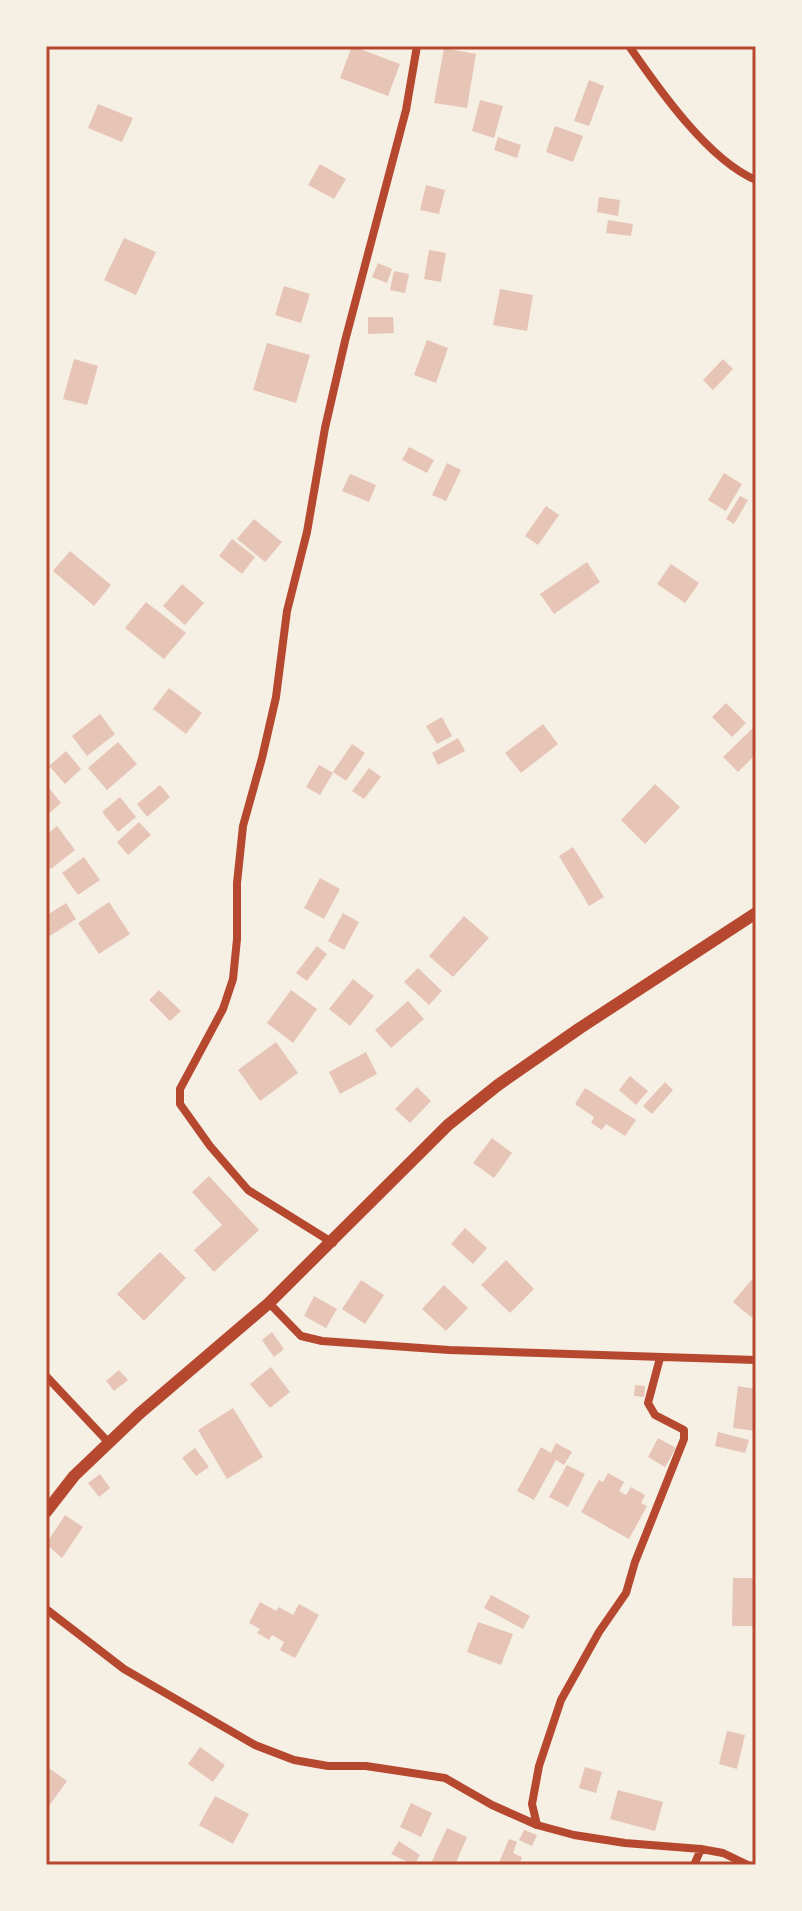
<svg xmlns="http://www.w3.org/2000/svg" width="802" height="1911" viewBox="0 0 802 1911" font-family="'Source Serif 4',serif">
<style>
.building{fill:#e6c5b7}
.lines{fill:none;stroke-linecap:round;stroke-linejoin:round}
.minor{stroke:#b5482f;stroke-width:8}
.secondary{stroke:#b5482f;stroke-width:12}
.neatline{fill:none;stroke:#b5482f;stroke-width:3}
</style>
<rect width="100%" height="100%" fill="#f6efe4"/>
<path class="building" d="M 352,46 L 400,64 L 388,96 L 340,78 Z
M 444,48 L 476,54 L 467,108 L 434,103 Z
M 589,80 L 604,86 L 589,126 L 574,121 Z
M 480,100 L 503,106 L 494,138 L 472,131 Z
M 98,104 L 133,118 L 122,142 L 88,128 Z
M 555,126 L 583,136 L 573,162 L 546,152 Z
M 498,137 L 521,145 L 517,158 L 494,150 Z
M 320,164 L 346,179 L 334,199 L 308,185 Z
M 426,185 L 445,190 L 439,214 L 420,210 Z
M 599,197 L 620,200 L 618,216 L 597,212 Z
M 608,220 L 633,224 L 631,236 L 606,233 Z
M 124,238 L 156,252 L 136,295 L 104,280 Z
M 429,250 L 446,253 L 441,282 L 424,279 Z
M 378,263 L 392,269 L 387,283 L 372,277 Z
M 394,271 L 409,274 L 405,293 L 390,290 Z
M 284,286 L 310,294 L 301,323 L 275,315 Z
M 500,289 L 533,295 L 527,331 L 493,325 Z
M 368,317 L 393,317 L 394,333 L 368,334 Z
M 427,340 L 448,348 L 436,383 L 414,375 Z
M 267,343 L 310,355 L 296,403 L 253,390 Z
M 74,359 L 98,366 L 87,405 L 63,399 Z
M 723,359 L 733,369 L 713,390 L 703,380 Z
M 409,447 L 434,460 L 427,473 L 402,460 Z
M 447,463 L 461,470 L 446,501 L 432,495 Z
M 724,473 L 742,484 L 726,511 L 708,500 Z
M 350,474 L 376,485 L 369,502 L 342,491 Z
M 740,496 L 748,500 L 734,524 L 726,519 Z
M 546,506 L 559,515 L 538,545 L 525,536 Z
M 254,519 L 282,542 L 265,562 L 237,539 Z
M 232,539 L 255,557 L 242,574 L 219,556 Z
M 70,551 L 111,585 L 94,606 L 53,571 Z
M 587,562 L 600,582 L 554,614 L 540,594 Z
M 671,564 L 699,583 L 685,603 L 657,584 Z
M 182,584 L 204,603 L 185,625 L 163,606 Z
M 146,602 L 186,633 L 164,659 L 125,628 Z
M 169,688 L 202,713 L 186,734 L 153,709 Z
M 726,703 L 746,723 L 732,737 L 712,717 Z
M 100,714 L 115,734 L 87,756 L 72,736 Z
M 442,717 L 452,736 L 437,744 L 426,726 Z
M 543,724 L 558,744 L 521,773 L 505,753 Z
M 756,725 L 756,754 L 738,772 L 723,757 Z
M 458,738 L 465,751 L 438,765 L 432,753 Z
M 118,742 L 137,764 L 107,790 L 88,768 Z
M 352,744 L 365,753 L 346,781 L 333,772 Z
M 66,751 L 81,769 L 65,784 L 49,766 Z
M 319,765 L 333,773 L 320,795 L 306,787 Z
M 369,768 L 381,777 L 364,799 L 352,791 Z
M 46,784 L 61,803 L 46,816 Z
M 655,784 L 680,807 L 645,844 L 621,820 Z
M 160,785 L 170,797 L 147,817 L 137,804 Z
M 120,797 L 136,817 L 118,832 L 102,812 Z
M 139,822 L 151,835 L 128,855 L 117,842 Z
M 57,826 L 75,850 L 51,869 L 46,862 L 46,835 Z
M 573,847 L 604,897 L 589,906 L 559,856 Z
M 84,857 L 100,880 L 78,895 L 62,873 Z
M 320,878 L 340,889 L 324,919 L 304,908 Z
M 109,902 L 130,934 L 99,954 L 78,923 Z
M 66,903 L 76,919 L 50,936 L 46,930 L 46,916 Z
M 343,913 L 359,922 L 344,950 L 328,941 Z
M 464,916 L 489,938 L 453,977 L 429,956 Z
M 317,946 L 327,954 L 307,981 L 296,973 Z
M 418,968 L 442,991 L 429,1005 L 404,982 Z
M 353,979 L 374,996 L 350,1026 L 329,1009 Z
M 159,990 L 181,1011 L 170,1021 L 149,1000 Z
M 291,990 L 317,1009 L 293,1043 L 267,1023 Z
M 408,1001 L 424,1019 L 391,1048 L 375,1030 Z
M 276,1042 L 298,1073 L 260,1101 L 238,1070 Z
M 366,1052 L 377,1074 L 340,1094 L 329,1072 Z
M 630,1076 L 648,1091 L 636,1105 L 619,1090 Z
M 665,1082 L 673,1090 L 652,1114 L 643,1106 Z
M 417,1087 L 431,1101 L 410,1123 L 395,1109 Z
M 585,1088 L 636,1120 L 625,1136 L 606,1124 L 602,1130 L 591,1123 L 594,1117 L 575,1104 Z
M 492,1138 L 512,1153 L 494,1178 L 473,1163 Z
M 209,1176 L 259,1230 L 214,1272 L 194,1250 L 222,1225 L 192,1192 Z
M 465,1228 L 487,1248 L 473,1264 L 451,1244 Z
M 160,1252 L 186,1278 L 144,1321 L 117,1294 Z
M 506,1260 L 534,1289 L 510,1313 L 481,1285 Z
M 754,1277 L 756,1311 L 751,1317 L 733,1302 Z
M 361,1280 L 384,1295 L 365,1324 L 342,1309 Z
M 444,1285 L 468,1308 L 446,1331 L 422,1309 Z
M 314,1296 L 337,1309 L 326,1328 L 304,1316 Z
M 272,1332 L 284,1349 L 274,1357 L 262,1340 Z
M 271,1367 L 290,1392 L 270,1408 L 250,1384 Z
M 119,1370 L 128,1380 L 114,1391 L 106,1381 Z
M 635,1385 L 645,1386 L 644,1397 L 634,1396 Z
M 738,1386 L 756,1389 L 756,1431 L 733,1428 Z
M 233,1408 L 263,1457 L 227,1479 L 198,1430 Z
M 718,1432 L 749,1440 L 745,1453 L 715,1446 Z
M 658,1438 L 676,1448 L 665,1467 L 648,1457 Z
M 556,1443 L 572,1452 L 564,1465 L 556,1460 L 534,1500 L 517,1491 L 541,1447 L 551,1453 Z
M 195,1448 L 209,1467 L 196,1476 L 182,1458 Z
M 567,1465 L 585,1474 L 568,1507 L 549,1497 Z
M 608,1473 L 624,1482 L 619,1491 L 626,1495 L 631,1487 L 645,1495 L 641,1503 L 647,1506 L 629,1539 L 581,1512 L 599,1480 L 603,1482 Z
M 100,1474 L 110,1488 L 99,1497 L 88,1483 Z
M 65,1515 L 83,1527 L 62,1558 L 46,1544 Z
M 733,1578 L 756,1578 L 756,1626 L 732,1626 Z
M 491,1595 L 530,1616 L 523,1629 L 484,1608 Z
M 260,1602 L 276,1611 L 279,1607 L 293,1615 L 299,1604 L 319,1615 L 295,1658 L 280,1650 L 284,1642 L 272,1635 L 269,1640 L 257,1633 L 260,1629 L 249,1623 Z
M 478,1622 L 513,1634 L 501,1665 L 467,1652 Z
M 727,1731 L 745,1735 L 737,1769 L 719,1764 Z
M 200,1747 L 225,1765 L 213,1782 L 188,1764 Z
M 46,1766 L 67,1781 L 46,1810 Z
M 585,1767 L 602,1772 L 596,1793 L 579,1788 Z
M 618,1790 L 663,1802 L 655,1831 L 610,1819 Z
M 215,1796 L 249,1814 L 233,1844 L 199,1825 Z
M 411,1803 L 432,1813 L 421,1837 L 400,1827 Z
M 447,1828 L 467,1837 L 455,1865 L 441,1865 L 432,1861 Z
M 524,1830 L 537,1835 L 532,1846 L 519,1840 Z
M 509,1839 L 517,1842 L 513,1853 L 522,1857 L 519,1865 L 498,1865 Z
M 399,1841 L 420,1855 L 414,1865 L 391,1854 Z"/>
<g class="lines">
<path class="minor" d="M 629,46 C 658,88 708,160 756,180
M 333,1243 L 248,1190 L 210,1146 L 180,1104 L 180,1089 L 223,1009 L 233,979 L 237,939 L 237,883 L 243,826 L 262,758 L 276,697 L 287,611 L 307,532 L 325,428 L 345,341 L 406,110 L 417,46
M 269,1303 L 301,1336 L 322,1341 L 449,1350 L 756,1360
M 46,1376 L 110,1444
M 46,1609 L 124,1669 L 255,1745 L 294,1760 L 328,1766 L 366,1766 L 445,1778 L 492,1805 L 537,1825 L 574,1835 L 625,1843 L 701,1849 L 723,1853 L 748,1865
M 537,1825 L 532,1804 L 539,1766 L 561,1700 L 599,1632 L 626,1593 L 635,1562 L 684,1439 L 684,1430 L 655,1415 L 648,1403 L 660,1358
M 694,1865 L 701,1849"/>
<path class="secondary" d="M 46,1512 L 74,1476 L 139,1414 L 269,1303 L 448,1125 L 498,1085 L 580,1028 L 756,913"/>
</g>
<rect width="802" height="1911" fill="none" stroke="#f6efe4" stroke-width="96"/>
<rect x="48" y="48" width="706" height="1815" class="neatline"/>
</svg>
